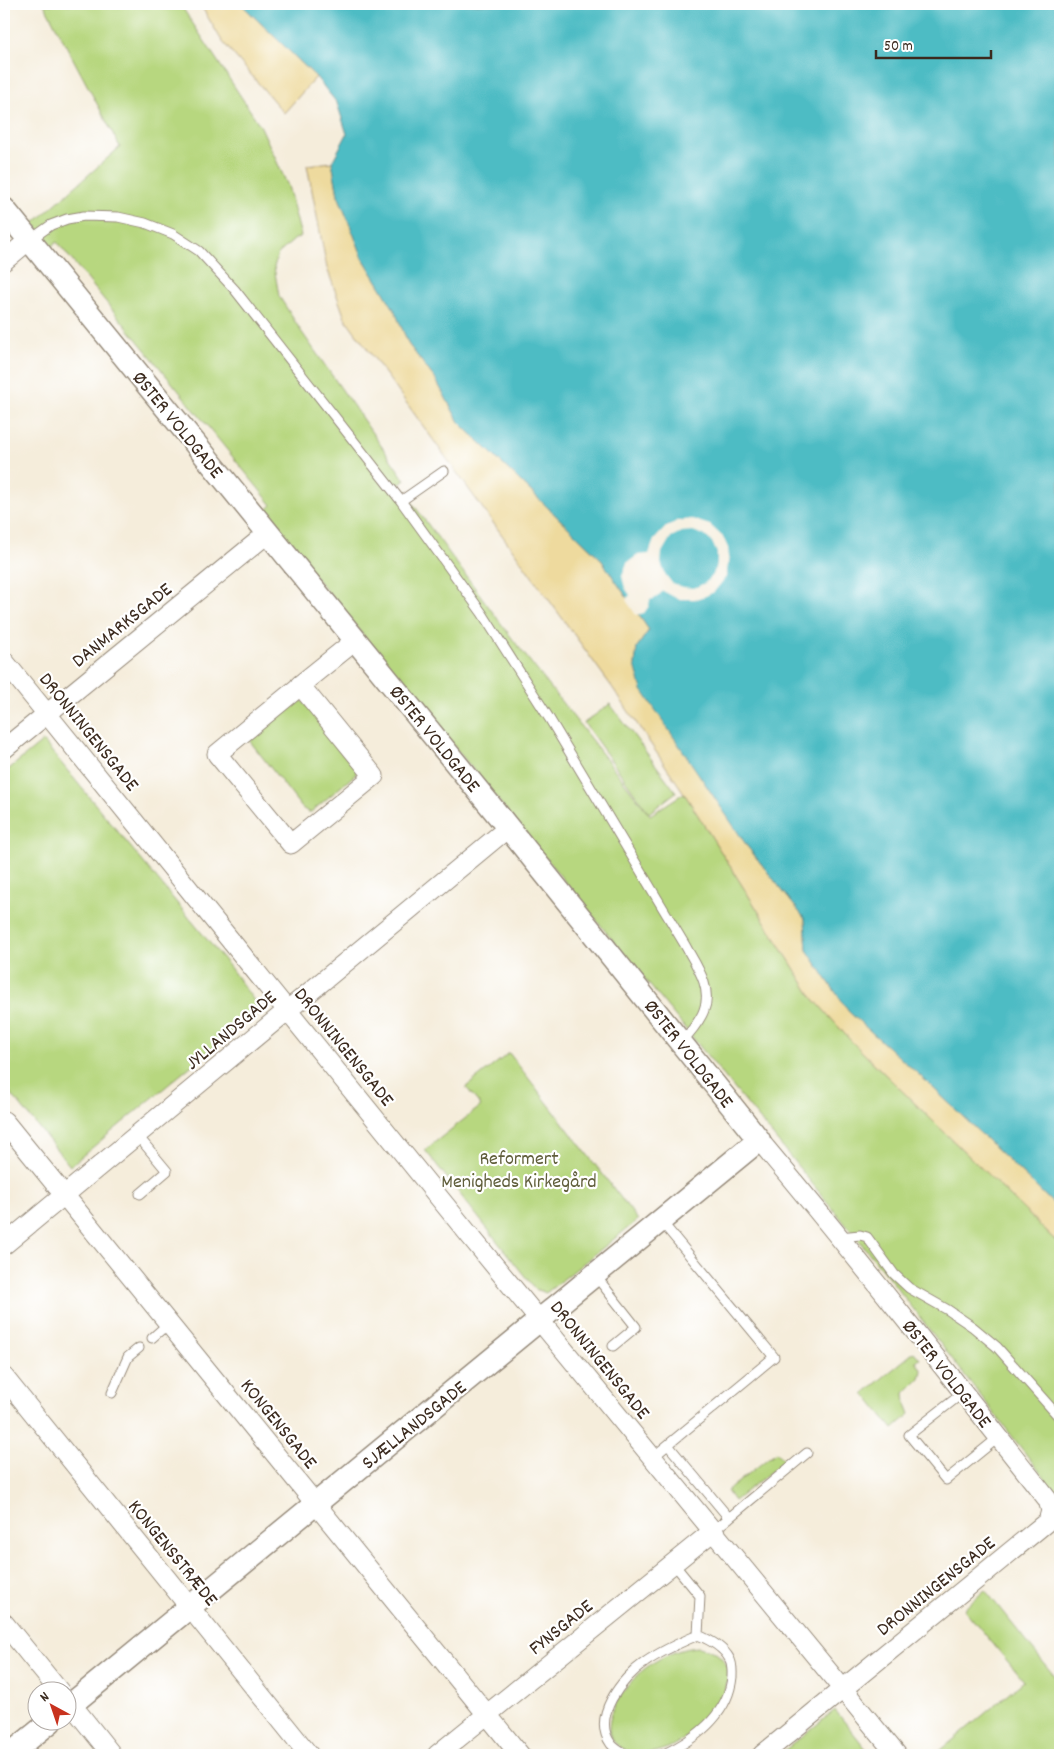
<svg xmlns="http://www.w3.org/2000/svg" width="1064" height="1759" viewBox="0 0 1064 1759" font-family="Dekko,sans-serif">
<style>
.green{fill:#b7d77f;stroke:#79804e}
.sand{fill:#eeda9e;stroke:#94825e}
.water{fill:#4ebcc4;stroke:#447371}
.pier{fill:#f5eddb;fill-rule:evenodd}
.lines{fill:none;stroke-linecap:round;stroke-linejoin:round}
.service-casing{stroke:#988c7c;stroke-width:11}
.minor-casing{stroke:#988c7c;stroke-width:21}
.tertiary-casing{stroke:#988c7c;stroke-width:25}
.service{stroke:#fff;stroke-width:9}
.minor{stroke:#fff;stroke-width:19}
.tertiary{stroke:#fff;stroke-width:22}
.labels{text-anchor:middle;stroke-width:4.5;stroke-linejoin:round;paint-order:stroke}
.street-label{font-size:20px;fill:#3b2a1e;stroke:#fff}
.park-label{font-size:20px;fill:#605e3b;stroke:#fff}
</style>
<rect width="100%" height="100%" fill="#fff"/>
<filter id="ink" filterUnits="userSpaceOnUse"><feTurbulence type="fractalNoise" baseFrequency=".02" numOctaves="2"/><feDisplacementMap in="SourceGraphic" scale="10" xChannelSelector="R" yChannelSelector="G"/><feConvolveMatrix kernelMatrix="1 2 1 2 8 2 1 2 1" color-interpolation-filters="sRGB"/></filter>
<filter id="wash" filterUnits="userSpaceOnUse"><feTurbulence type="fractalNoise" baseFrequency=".0096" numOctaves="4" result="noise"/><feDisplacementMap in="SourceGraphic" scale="20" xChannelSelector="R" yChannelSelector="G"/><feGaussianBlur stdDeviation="1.12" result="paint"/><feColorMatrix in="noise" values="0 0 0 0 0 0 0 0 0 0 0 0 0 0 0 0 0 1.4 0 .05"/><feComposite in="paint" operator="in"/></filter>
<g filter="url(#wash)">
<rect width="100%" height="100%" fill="#f5eddb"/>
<path class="green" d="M 44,4 L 180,4 L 261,127 L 288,186 L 301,236 L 295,239 L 278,254 L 274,267 L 279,296 L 301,331 L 405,480 L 399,485 L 514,641 L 650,815 L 684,793 L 813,998 L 851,1041 L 1060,1245 L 1060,1498 L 887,1275 L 263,513 L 272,505 L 57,242 L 49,249 L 34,223 L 120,147 Z
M 300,698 L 357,766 L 356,774 L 311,812 L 308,812 L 302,808 L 249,740 Z
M 610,704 L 676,792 L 649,813 L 584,723 Z
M 43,741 L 229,966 L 260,1009 L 70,1166 L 4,1085 L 4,773 Z
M 509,1053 L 638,1220 L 546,1293 L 535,1289 L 425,1150 L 481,1106 L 466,1087 Z
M 914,1352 L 920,1359 L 916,1362 L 922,1371 L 920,1378 L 905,1393 L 906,1404 L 910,1414 L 893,1429 L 864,1393 Z
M 776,1452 L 784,1461 L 734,1501 L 727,1491 Z
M 985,1590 L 1060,1683 L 1060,1755 L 935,1755 L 1024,1681 L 964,1609 Z
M 698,1647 C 716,1651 720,1654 729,1669 C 728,1677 727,1685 725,1692 C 721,1706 709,1719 698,1728 C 686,1738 672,1748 656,1752 C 634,1757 603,1748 610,1720 C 613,1705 622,1692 632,1681 C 647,1663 675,1648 698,1647 Z
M 835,1710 L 871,1755 L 779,1755 Z"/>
<path class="sand" d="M 200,4 L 241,4 L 316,77 L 284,113 L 222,41 Z
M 332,162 L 338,195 L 363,258 L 394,309 L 409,345 L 436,380 L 459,422 L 600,558 L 649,630 L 637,647 L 635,665 L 747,846 L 805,919 L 807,950 L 849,1012 L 926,1081 L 1060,1210 L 1060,1245 L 851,1041 L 813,998 L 684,793 L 612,687 L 345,318 L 327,268 L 307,165 Z"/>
<path class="water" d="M 241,4 L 1060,4 L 1060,1210 L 926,1081 L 849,1012 L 807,950 L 805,919 L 747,846 L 642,690 L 635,665 L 637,647 L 649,630 L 600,558 L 459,422 L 436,380 L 409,345 L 394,309 L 363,258 L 338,195 L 332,162 L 347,134 L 337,103 L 316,77 Z"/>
<path class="pier" d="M 691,519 L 710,525 L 723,537 L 728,548 L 729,558 L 726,577 L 714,592 L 699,599 L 678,599 L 663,591 L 656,598 L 650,600 L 649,606 L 644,613 L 636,615 L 626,600 L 630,595 L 625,588 L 622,576 L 627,563 L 638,555 L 649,554 L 654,540 L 666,527 L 677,521 ZM 693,531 L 704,535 L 712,542 L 717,553 L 717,564 L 713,575 L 705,583 L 694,588 L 683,587 L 672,583 L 665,574 L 661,563 L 662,552 L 671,537 L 681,532 Z"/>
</g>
<g filter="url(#ink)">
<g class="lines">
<defs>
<path id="service" d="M 30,240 L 51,225 L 67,219 L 84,216 L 118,217 L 145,223 L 173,234 L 199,251 L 235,290 L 401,501 L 482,613 L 549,718 L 685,945 C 695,964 713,987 704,1010 C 700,1022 690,1032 682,1042
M 401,501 L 444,471
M 137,1135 L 167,1171 L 140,1194
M 840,1237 L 860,1235 L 867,1237 L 894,1274 L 909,1288 L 948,1310 L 973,1327 L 997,1347 L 1060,1418
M 595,1275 L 636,1327 L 613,1346
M 152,1338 L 169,1323
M 964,1392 L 909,1435 L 946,1480 L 999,1437
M 112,1393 L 128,1357 L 139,1348
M 668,1445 L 729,1518
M 652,1458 L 774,1357 L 661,1221
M 712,1532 L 807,1453
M 673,1563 L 700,1596 L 698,1635
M 626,1755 C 621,1752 615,1749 611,1744 C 591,1717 622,1678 644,1663 C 661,1651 679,1643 698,1635 C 710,1640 723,1647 729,1658 C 733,1664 732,1671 732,1677 C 728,1716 694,1740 662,1755"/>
<path id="minor" d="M 4,261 L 29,240
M 4,661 L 471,1237 L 897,1755
M 300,685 L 374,776 L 291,844 L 217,754 L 300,686 L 300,685 L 356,640
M 4,749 L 268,533
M 4,1121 L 520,1755
M 759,1140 C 858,1258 953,1379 1048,1500 L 1051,1511 L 1048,1521 L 762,1755
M 4,1245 L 509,827
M 4,1377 L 309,1755
M 4,1623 L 60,1692
M 68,1700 L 112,1755
M 437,1755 L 712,1532"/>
<path id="tertiary" d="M 4,209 L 498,815 L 759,1140 L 68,1707
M 9,1755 L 50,1722"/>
</defs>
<use href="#service" class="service-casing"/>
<use href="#minor" class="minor-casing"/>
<use href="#tertiary" class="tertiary-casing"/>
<use href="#service" class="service"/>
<use href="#minor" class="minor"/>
<use href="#tertiary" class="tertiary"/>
</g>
</g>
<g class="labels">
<g class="street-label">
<text transform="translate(179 424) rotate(51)" y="7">ØSTER VOLDGADE</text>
<text transform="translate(121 624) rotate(-39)" y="7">DANMARKSGADE</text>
<text transform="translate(90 731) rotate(51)" y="7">DRONNINGENSGADE</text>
<text transform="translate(436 738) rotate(51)" y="7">ØSTER VOLDGADE</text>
<text transform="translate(230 1029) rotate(-40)" y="7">JYLLANDSGADE</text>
<text transform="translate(345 1046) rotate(51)" y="7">DRONNINGENSGADE</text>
<text transform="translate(690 1053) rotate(52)" y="7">ØSTER VOLDGADE</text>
<text transform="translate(601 1359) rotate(51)" y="7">DRONNINGENSGADE</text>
<text transform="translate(948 1373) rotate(52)" y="7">ØSTER VOLDGADE</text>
<text transform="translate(280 1423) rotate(51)" y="7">KONGENSGADE</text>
<text transform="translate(413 1424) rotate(-39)" y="7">SJÆLLANDSGADE</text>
<text transform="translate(174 1552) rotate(51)" y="7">KONGENSSTRÆDE</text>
<text transform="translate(935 1585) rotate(-39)" y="7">DRONNINGENSGADE</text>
<text transform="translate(560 1626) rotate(-39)" y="7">FYNSGADE</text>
</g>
<g class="park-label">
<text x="519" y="1164">Reformert<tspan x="519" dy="23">Menigheds Kirkegård</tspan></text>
</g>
</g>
<rect width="1064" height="1759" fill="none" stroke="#fff" stroke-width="20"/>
<g transform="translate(52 1706) rotate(320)"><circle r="24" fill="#ffffff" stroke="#b1aaa5"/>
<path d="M0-4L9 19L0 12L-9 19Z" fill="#c8321e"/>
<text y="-8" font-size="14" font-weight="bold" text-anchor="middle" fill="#3b2a1e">N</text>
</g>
<path d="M876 50v8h115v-8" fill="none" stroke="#3b2a1e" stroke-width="2.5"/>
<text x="884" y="50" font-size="15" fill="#3b2a1e" stroke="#ffffff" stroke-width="4" paint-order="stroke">50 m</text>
</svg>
